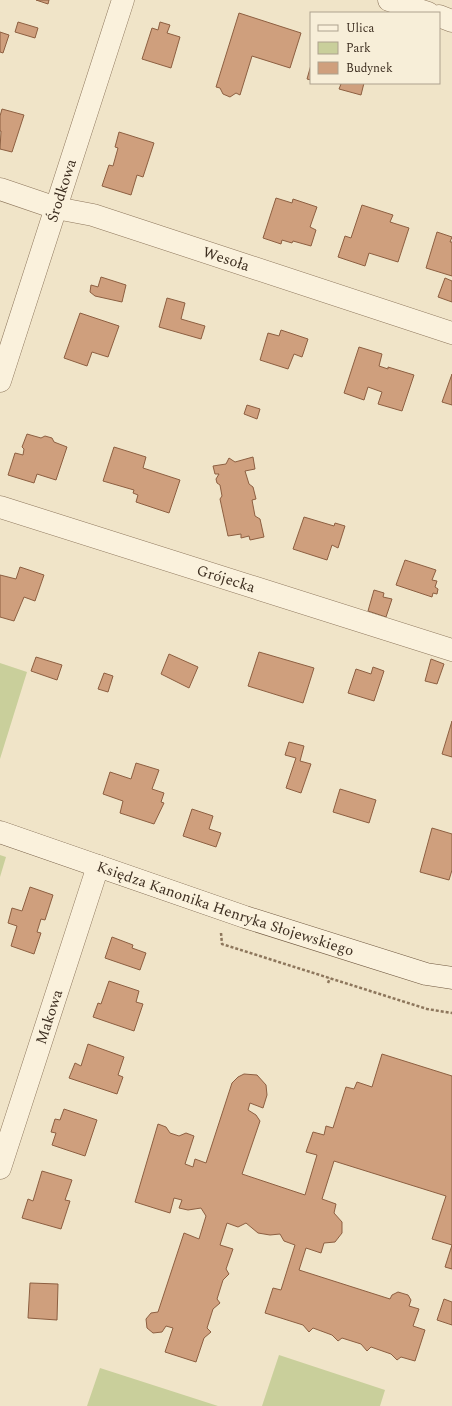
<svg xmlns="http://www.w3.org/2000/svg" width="452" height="1406" viewBox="0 0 452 1406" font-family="Spectral,serif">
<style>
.green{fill:#c9cf9b}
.building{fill:#cf9f7d;stroke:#8d5f41}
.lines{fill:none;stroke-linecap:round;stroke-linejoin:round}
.street-casing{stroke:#8d765c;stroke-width:23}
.secondary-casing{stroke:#6f573f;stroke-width:23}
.path{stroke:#8d765c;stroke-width:2.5;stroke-dasharray:3 2;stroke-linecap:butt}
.street{stroke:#faf1dc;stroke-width:22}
.secondary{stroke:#faf1dc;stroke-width:22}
.labels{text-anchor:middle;stroke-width:3;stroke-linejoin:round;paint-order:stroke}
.street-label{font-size:15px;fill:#3d2e20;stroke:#f7eed8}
</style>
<rect width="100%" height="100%" fill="#f0e4c8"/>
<path class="green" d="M 0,663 L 27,672 L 0,759 Z
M 0,855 L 6,857 L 0,877 Z
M 279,1355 L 385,1390 L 380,1406 L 262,1406 Z
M 100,1368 L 218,1406 L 87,1406 Z"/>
<path class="building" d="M 36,0 L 49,0 L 48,4 Z
M 239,13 L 301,33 L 290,68 L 252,56 L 240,95 L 236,93 L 230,97 L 223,94 L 220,88 L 216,87 Z
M 18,22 L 38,28 L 35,38 L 15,32 Z
M 160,22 L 170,25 L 167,33 L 180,37 L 171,68 L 142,59 L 152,28 L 158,30 Z
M 0,32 L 9,35 L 3,53 L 0,52 Z
M 311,65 L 311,80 L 307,79 Z
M 337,83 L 364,83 L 361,95 L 339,89 L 341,84 Z
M 2,109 L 24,115 L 12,152 L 0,149 L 1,131 L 0,131 L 0,116 Z
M 119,132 L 154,143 L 143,177 L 137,175 L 131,195 L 102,186 L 109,165 L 113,166 L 118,148 L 115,147 Z
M 276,198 L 292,203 L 293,199 L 317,207 L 310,227 L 316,230 L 311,246 L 293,241 L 292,243 L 282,240 L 281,244 L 263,238 Z
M 362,205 L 393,215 L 390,222 L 409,228 L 398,262 L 369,253 L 365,266 L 338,257 L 345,236 L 351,238 Z
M 437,232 L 452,237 L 450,242 L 452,242 L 452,276 L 426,268 Z
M 101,277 L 126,285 L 122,302 L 95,296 L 90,292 L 91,285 L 98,287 Z
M 445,278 L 452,281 L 452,302 L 438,297 Z
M 167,298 L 185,303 L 181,319 L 205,326 L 201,339 L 159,327 Z
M 80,313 L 119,326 L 108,357 L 92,352 L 87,366 L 64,358 Z
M 281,330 L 308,339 L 302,357 L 294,354 L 288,369 L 260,360 L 268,333 L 279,336 Z
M 359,347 L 382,354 L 379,366 L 388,369 L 388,367 L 414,375 L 402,411 L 378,404 L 382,392 L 368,387 L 364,400 L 344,393 Z
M 452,374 L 452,405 L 442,402 Z
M 247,405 L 260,409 L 257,419 L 244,414 Z
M 27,434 L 41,438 L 45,436 L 52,438 L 54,442 L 67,447 L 56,480 L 37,474 L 34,483 L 8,475 L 15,453 L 23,455 L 24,449 L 22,447 Z
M 114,447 L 146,457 L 143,468 L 180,480 L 169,513 L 136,502 L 138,495 L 133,493 L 134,490 L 103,481 Z
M 253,457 L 255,469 L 245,471 L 249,484 L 253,487 L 256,499 L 252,500 L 255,516 L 260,519 L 264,537 L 250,540 L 249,536 L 241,538 L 241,534 L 228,536 L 220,499 L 222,496 L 220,485 L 217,483 L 216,479 L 219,474 L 215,474 L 213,466 L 226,464 L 229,458 L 235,462 Z
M 304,517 L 334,526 L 335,523 L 345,526 L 338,548 L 332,545 L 327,560 L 293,549 Z
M 405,560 L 436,570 L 432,580 L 437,581 L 435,587 L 438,589 L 437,594 L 433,593 L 432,597 L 396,585 Z
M 20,567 L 44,575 L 35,601 L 24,597 L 14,621 L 0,617 L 0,575 L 16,579 Z
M 374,590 L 384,593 L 383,597 L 392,599 L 386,617 L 368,611 Z
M 259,652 L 314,668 L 303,703 L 248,686 Z
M 169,654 L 198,667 L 189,688 L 161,674 Z
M 36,657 L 62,665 L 57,680 L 31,671 Z
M 431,659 L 444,664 L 437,684 L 425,681 Z
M 373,667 L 384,671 L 374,701 L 348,693 L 356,669 L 371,674 Z
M 104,673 L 113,676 L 108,692 L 98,689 Z
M 452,721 L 452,757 L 442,754 Z
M 289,742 L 304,746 L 300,761 L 311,764 L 301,793 L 286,788 L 296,758 L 285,755 Z
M 136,763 L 159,770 L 152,789 L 164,793 L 161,802 L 164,803 L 154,824 L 120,813 L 123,801 L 103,794 L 110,772 L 131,779 Z
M 340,789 L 376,800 L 369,823 L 333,812 Z
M 192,809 L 213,816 L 209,829 L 221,833 L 216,847 L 183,836 Z
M 432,828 L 452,834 L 452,870 L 449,880 L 420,872 Z
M 30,887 L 53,895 L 45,920 L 41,919 L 37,932 L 41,933 L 34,954 L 11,946 L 17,926 L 8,923 L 12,908 L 22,911 Z
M 112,937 L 133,945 L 132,948 L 146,953 L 140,970 L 105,958 Z
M 109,981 L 139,991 L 136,1002 L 143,1004 L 134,1031 L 93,1017 L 98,1003 L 101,1004 Z
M 88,1044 L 124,1057 L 118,1075 L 123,1077 L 117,1094 L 69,1078 L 75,1063 L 81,1066 Z
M 382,1054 L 452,1076 L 452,1269 L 445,1267 L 452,1245 L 432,1239 L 446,1196 L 334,1161 L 322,1199 L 336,1204 L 334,1213 L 342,1222 L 342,1233 L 335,1242 L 324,1243 L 321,1253 L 306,1248 L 299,1270 L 390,1299 L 392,1295 L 398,1292 L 408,1295 L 411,1300 L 409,1306 L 419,1309 L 413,1326 L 425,1330 L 415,1361 L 401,1357 L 397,1360 L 391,1354 L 371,1347 L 367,1351 L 361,1344 L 342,1338 L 338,1341 L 332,1335 L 313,1328 L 309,1332 L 303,1325 L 265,1313 L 273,1288 L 281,1290 L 295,1245 L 284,1241 L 280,1234 L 270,1235 L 258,1233 L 246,1223 L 238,1227 L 227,1223 L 220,1245 L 233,1249 L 226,1269 L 229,1274 L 223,1280 L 217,1299 L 220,1303 L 213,1309 L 207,1328 L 211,1332 L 204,1338 L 196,1362 L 165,1352 L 173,1328 L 166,1326 L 162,1332 L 153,1333 L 147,1328 L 146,1319 L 151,1313 L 158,1312 L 184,1233 L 199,1239 L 206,1216 L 201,1208 L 188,1210 L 179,1208 L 182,1200 L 174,1198 L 170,1213 L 135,1202 L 158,1124 L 166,1127 L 170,1133 L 179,1136 L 186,1133 L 194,1136 L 185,1164 L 193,1167 L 195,1159 L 206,1163 L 232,1083 L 238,1077 L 244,1074 L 257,1075 L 266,1085 L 267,1095 L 263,1108 L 250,1103 L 248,1110 L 256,1115 L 260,1121 L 242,1174 L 305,1195 L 317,1155 L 306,1152 L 313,1132 L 324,1135 L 326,1126 L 333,1128 L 346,1087 L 354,1089 L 357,1082 L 372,1087 Z
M 64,1109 L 97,1120 L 85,1156 L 52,1145 L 56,1133 L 51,1132 L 55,1119 L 60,1120 Z
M 42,1171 L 72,1180 L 65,1200 L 70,1201 L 61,1229 L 22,1218 L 28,1199 L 33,1201 Z
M 30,1283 L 58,1284 L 57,1320 L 28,1318 Z
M 444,1299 L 452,1302 L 452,1325 L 437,1320 Z"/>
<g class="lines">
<defs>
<g id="street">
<path d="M 389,0 L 428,13"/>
<path d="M 439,16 L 452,21"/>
<path id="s1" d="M 0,189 L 56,208 L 93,215 L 452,333"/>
<path id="s2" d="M 0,381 L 123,0"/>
<path id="s3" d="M 0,507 L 452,650"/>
<path id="s4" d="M 0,1168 L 98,866"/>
</g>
<g id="secondary">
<path id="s5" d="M 0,832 L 245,917 L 426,974 L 452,978"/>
</g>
</defs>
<use href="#street" class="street-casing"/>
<use href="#secondary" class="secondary-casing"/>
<path class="path" d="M 221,933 L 222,944 L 427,1009 L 452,1013
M 328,983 L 330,978"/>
<use href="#street" class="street"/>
<use href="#secondary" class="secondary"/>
</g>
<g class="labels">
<g class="street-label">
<text dy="5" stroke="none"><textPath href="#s2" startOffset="200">Środkowa</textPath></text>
<text dy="5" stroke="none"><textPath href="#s1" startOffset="237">Wesoła</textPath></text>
<text dy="5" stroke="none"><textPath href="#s3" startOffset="237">Grójecka</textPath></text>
<text dy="5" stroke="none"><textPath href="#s5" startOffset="238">Księdza Kanonika Henryka Słojewskiego</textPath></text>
<text dy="5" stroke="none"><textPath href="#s4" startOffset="159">Makowa</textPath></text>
</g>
</g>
<rect x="310" y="12" width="130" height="72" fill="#f7eed8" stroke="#ada18e"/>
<rect x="318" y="25" width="20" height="6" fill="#faf1dc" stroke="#ada18e"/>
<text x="346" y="32" font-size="12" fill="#3d2e20">Ulica</text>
<rect x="318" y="42" width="20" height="12" fill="#c9cf9b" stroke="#ada18e"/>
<text x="346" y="52" font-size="12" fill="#3d2e20">Park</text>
<rect x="318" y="62" width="20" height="12" fill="#cf9f7d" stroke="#ada18e"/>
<text x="346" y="72" font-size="12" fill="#3d2e20">Budynek</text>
</svg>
